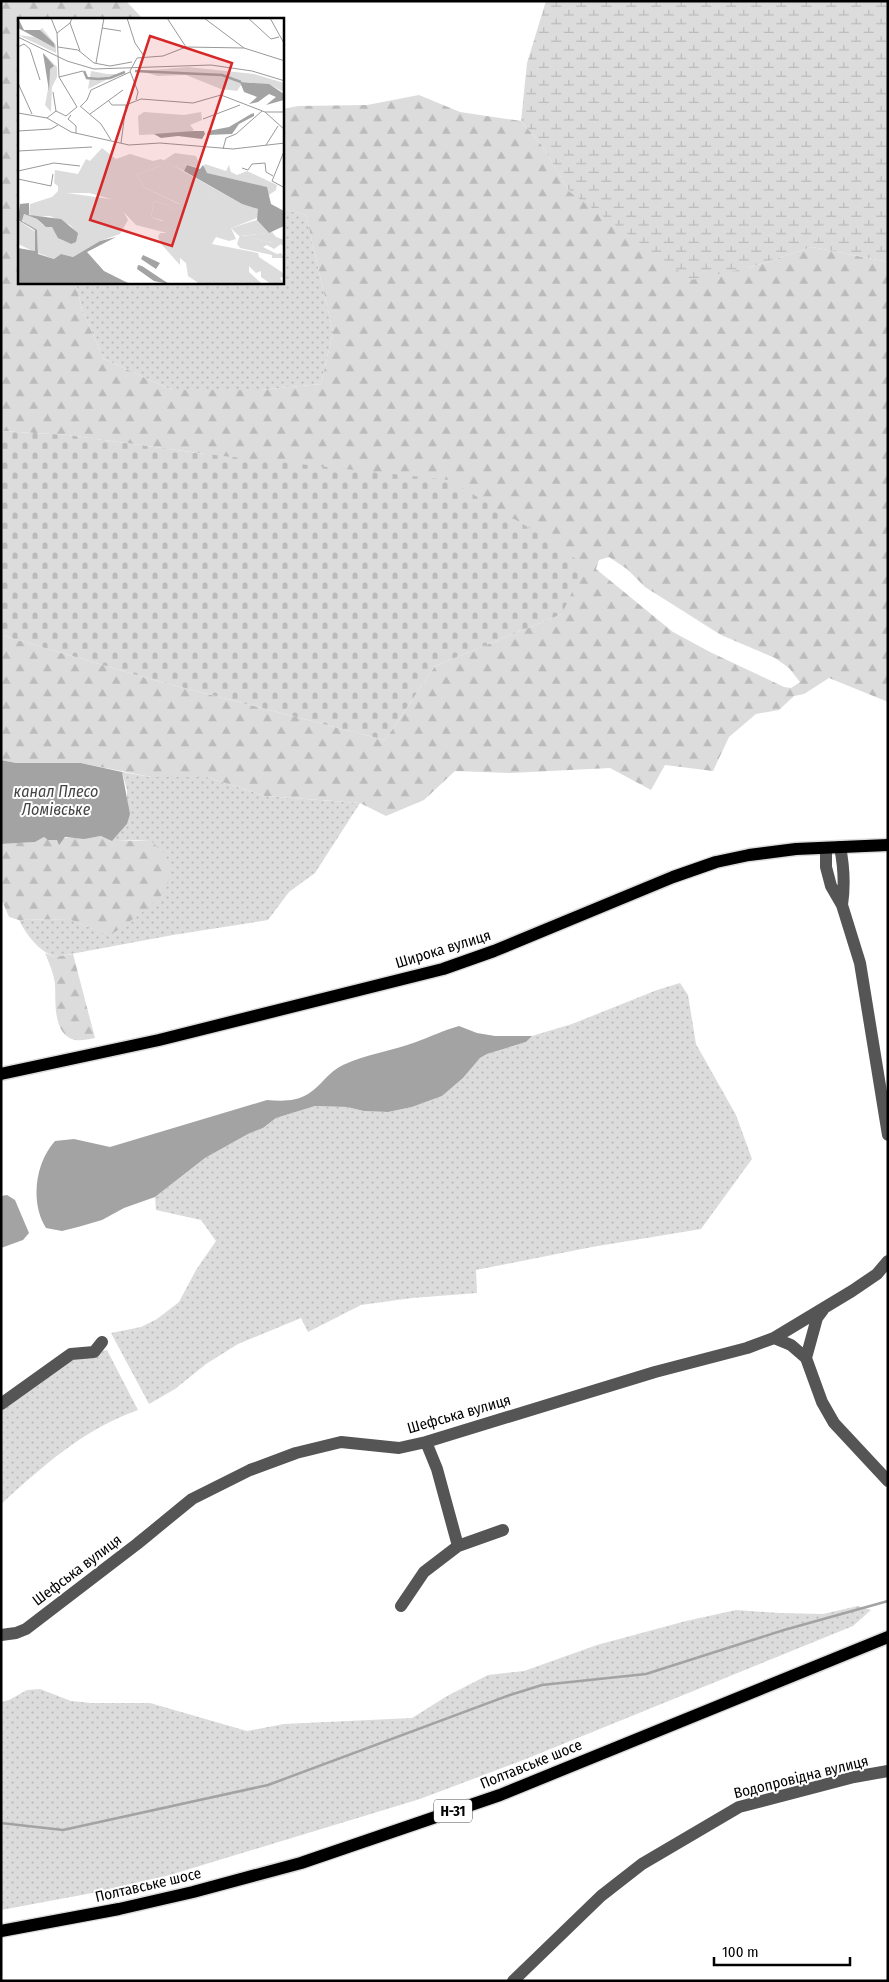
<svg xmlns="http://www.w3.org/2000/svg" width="889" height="1982" viewBox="0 0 889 1982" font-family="'Fira Sans Condensed',sans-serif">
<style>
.green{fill:url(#green-dots)}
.forest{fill:url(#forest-firs);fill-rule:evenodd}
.wetland{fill:url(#wetland-marsh)}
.cemetery{fill:url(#cemetery-stones)}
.water{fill:#a3a3a3}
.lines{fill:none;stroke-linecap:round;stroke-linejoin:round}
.stream{stroke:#a3a3a3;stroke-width:2.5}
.major-casing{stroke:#dbdbdb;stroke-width:15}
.minor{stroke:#555;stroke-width:12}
.major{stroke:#000;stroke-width:12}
.labels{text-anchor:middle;stroke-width:4;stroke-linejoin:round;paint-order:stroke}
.shield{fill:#fff;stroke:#4c4c4c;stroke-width:1}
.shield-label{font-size:14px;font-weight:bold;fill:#000}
.street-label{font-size:15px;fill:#000;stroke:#fff}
.water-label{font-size:16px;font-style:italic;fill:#444;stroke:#fff}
.inset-river{fill:none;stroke:#a3a3a3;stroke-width:2.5}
.inset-road{fill:none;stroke:#999;stroke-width:1}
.view{fill:#d62828;fill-opacity:0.15;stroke:#d62828;stroke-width:2.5}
.inset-edge{fill:none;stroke:#000;stroke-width:2.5}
</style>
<defs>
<pattern id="green-dots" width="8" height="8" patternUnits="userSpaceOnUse" patternTransform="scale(1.25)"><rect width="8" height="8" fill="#dcdcdc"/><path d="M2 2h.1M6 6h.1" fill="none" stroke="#bbb" stroke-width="1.8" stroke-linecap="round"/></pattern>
<pattern id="forest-firs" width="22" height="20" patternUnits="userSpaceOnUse" patternTransform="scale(1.25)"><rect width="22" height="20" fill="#dcdcdc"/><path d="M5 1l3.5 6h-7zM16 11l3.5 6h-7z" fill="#bbb"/></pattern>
<pattern id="wetland-marsh" width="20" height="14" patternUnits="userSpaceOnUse" patternTransform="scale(1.25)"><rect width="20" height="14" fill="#dcdcdc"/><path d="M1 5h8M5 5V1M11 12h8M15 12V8" fill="none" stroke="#bbb"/></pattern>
<pattern id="cemetery-stones" width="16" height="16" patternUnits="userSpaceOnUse" patternTransform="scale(1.25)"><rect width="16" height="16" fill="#dcdcdc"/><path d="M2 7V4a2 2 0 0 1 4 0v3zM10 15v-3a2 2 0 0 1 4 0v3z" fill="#bbb"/></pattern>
</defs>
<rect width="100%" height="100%" fill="#fff"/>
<path class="green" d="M 283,209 L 306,215 L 333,332 L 321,384 L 260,390 L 172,390 L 104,359 L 82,310 L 76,283 L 282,282 Z
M 122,772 L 151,777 L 207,777 L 265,796 L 360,803 L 315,873 L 289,892 L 268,920 L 173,935 L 55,957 C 39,951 27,936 19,920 L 69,919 L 106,934 L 150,840 L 112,841 L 127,824 L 127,790 Z
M 680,983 L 688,995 L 696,1044 L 736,1115 L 752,1159 L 701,1229 L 592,1247 L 476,1270 L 477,1293 L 412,1298 L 361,1305 L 308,1332 L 301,1318 L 238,1344 L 206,1364 L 175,1389 L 149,1404 L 111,1333 L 141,1327 L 157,1319 L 179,1302 L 196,1270 L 216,1241 L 201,1220 L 156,1210 L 155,1197 L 205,1158 L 248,1134 L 263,1128 L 276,1118 L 315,1106 L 347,1107 L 364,1111 L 388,1112 L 412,1107 L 442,1096 L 463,1078 L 480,1058 L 487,1054 L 526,1042 L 532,1036 L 572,1024 L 657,990 Z
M 107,1350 L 138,1410 C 84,1429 43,1466 1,1504 L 1,1407 L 73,1355 Z
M 858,1606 L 871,1610 L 853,1626 L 526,1759 L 420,1799 L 170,1875 L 87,1894 L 1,1910 L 1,1702 L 9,1700 L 27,1690 L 40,1689 L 71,1701 L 91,1703 L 150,1703 L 247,1731 L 284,1724 L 412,1718 L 447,1696 L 488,1675 L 524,1671 L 597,1645 L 686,1621 L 736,1610 L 779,1613 L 823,1614 Z"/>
<path class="forest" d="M 1,1 L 126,1 L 143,19 L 19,19 L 19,282 L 76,283 L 82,310 L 104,359 L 172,390 L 260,390 L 321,384 L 333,332 L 306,215 L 283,209 L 283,109 L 298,106 L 367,105 L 419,95 L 460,112 L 521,121 L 541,144 L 570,192 L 748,268 L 812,247 L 888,262 L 888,702 L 829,678 L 804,694 L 794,696 L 779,710 L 756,714 L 729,737 L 713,771 L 665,765 L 651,790 L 610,768 L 510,773 L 455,771 L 424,800 L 386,816 L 360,803 L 265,796 L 207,777 L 151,777 L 81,763 L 16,763 L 1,760 L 1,635 L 150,679 L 385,740 L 435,666 L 562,614 L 205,454 L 68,435 L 1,431 ZM 609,557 L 627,569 L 645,587 L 721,635 L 775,658 L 789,668 L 800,682 L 791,688 L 784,687 L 710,652 L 673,632 L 596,569 L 599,560 Z
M 101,836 C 118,843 133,841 150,840 L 166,855 L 171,875 L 163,894 L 148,908 L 115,932 L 105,934 L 69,919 L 19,920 L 9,917 L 1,898 L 1,844 L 35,842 L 44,837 C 53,843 59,837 68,838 C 80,838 89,838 101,836 Z
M 45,953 L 55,957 L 73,954 L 95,1038 C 89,1039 81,1041 75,1040 C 52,1035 56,1000 55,984 C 54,974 49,963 45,953 Z"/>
<path class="wetland" d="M 546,1 L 888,1 L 888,262 L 812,247 L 748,268 L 691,280 L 570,192 L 541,144 L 521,121 L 527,63 Z"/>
<path class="cemetery" d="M 1,431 L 68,435 L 205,454 L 449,480 L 546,538 L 577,560 L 578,579 L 562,614 L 435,666 L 385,740 L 150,679 L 1,635 Z"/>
<path class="water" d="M 1,760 L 16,763 L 81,763 L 122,772 L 130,814 L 127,824 L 112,841 L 101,836 L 84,839 L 65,837 L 59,845 L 57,840 L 48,840 L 44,837 L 35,842 L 1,844 Z
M 459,1026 L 477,1033 L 495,1036 L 532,1036 L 526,1042 L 487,1054 L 480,1058 L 463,1078 L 442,1096 L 412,1107 L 388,1112 L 364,1111 L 347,1107 L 315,1106 L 276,1118 L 263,1128 L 248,1134 L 205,1158 L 155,1197 L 124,1208 L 102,1220 L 78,1227 L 62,1231 L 46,1228 C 30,1203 35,1163 55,1141 L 74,1139 L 110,1147 L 267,1100 C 281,1101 295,1102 308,1094 C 321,1086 329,1071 343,1065 C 366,1054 393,1051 416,1042 C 430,1037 444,1030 459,1026 Z
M 7,1195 L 15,1200 L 29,1233 L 23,1240 L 1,1248 L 1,1196 Z"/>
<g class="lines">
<path class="stream" d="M 1,1823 L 63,1830 L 268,1785 L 510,1695 L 542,1685 L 646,1674 L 784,1630 L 888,1601"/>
<defs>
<path id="major" d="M 1,1074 L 159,1040 L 443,969 L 494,951 L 673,877 L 716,862 L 749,855 L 796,849 L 888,845
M 1,1931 L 119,1909 L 193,1892 L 301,1863 L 500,1795 L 888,1637"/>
</defs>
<use href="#major" class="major-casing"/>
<path class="minor" d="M 840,847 C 844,867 845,885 842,905
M 826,848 L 826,867 L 831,886 L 842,905 L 860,963 L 888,1135
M 823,1310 L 817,1318 L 806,1358 L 822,1402 L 834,1423 L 888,1481
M 774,1338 L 791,1345 L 806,1358
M 1,1404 L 71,1354 L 94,1352 L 102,1342
M 426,1442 L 437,1469 L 458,1546
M 401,1606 L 424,1572 L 458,1546 L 503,1530
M 1,1635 L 16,1633 L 26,1629 L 137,1544 L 192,1499 L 250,1470 L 296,1453 L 341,1442 L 399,1448 L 426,1442 L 655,1372 L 747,1348 L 774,1338 L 852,1291 L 877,1274 L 888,1261
M 513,1981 L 601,1896 L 642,1864 L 739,1807 L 854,1777 L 888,1771"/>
<use href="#major" class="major"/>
</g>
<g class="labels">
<rect class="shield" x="434" y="1799.5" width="38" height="23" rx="4"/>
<g class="shield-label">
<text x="453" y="1816">Н-31</text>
</g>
<g class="street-label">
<text transform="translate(443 949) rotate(-17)" y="5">Широка вулиця</text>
<text transform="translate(459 1414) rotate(-16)" y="5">Шефська вулиця</text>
<text transform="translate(77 1570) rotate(-37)" y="5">Шефська вулиця</text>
<text transform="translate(531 1764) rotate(-22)" y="5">Полтавське шосе</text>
<text transform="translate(801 1777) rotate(-14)" y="5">Водопровідна вулиця</text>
<text transform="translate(148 1885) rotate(-13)" y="5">Полтавське шосе</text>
</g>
<g class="water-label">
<text x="56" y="797">канал Плесо<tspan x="56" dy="18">Ломівське</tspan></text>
</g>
</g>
<g transform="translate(18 18)">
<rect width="266" height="266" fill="#fff"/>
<path d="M 24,10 L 38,27 L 38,35 L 0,17 L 16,19 L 37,30 L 36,25 L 22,12 ZM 170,49 L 236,56 L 266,65 L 266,74 L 254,68 L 231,64 L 225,64 L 219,73 L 203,71 L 168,57 L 140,58 L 122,53 ZM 126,94 L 166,97 L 183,94 L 184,102 L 172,107 L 176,112 L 170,115 L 121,117 L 120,98 ZM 157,135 L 178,138 L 180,143 L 172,139 L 166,146 L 169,147 L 166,153 L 145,143 ZM 136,183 L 150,187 L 156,192 L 156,201 L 150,204 L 133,199 ZM 254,214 L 258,219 L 254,225 L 224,218 Z" fill="#dcdcdc"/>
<path d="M 84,130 L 98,141 L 112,136 L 135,143 L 143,141 L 224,186 L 240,191 L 242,195 L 239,200 L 213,210 L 218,221 L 211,223 L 198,219 L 194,226 L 240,235 L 241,239 L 265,255 L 266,258 L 262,260 L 266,266 L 253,266 L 243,259 L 243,253 L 238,255 L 231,248 L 231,254 L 244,266 L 182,266 L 170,258 L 168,245 L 162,240 L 162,247 L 144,227 L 140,219 L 142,215 L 149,215 L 118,207 L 93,181 L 71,175 L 49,175 L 36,165 L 37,152 L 60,156 L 68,141 L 72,143 ZM 141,148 L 175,171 L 194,181 L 161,186 L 127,170 L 118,157 ZM 136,183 L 150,187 L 156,192 L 156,201 L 144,203 L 133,199 ZM 173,139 L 181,143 L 181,150 L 166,146 L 166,141 ZM 187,146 L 208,153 L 211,147 L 213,154 L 219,157 L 229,153 L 259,167 L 258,172 L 251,177 L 248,169 L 188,155 L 184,151 ZM 222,217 L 254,225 L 256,218 L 266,222 L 266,229 L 263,226 L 256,231 L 249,227 L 245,229 L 259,236 L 263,235 L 266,240 L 254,240 L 254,237 L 222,230 L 219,226 Z" fill="#dcdcdc" fill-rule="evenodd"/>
<path d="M 25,35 L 39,49 L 39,59 L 34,69 L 33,94 L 27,87 L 31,66 ZM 73,53 L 89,56 L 100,56 L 70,71 ZM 40,167 L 49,175 L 99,182 L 110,202 L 102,216 L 82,223 L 55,239 L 43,236 L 36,241 L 20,235 L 19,216 L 17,234 L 0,226 L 0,202 L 19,215 L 4,202 L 6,196 L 19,201 L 25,207 L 33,208 L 44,222 L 53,226 L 58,214 L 52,207 L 32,198 L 15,199 L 11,196 L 12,186 L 34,179 L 40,173 ZM 239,202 L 251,215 L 221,218 L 213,210 Z" fill="#dcdcdc"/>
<path d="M 141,148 L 194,181 L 192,190 L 184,193 L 173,191 L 127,170 L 118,157 Z" fill="#dcdcdc"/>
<path d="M 0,0 L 6,12 L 22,12 L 36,25 L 37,30 L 0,10 ZM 25,35 L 36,48 L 32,51 L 31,73 ZM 222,64 L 251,66 L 266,76 L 266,82 L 248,87 L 258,79 L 251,76 L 240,84 L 231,86 L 239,79 L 226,74 ZM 233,96 L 236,95 L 236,98 L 221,106 L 214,116 L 189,117 L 190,113 L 211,109 ZM 176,113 L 186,113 L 187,116 L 184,121 L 160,118 L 143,120 L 136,116 ZM 169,147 L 182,151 L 185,147 L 189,155 L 249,169 L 253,186 L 266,193 L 266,208 L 251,215 L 239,202 L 240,191 L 224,186 L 166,153 ZM 11,185 L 11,197 L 43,201 L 60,215 L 58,224 L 53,226 L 40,220 L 34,209 L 28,209 L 19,201 L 6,196 L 4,203 L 19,212 L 20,236 L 36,241 L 43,236 L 55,239 L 82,223 L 98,219 L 69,234 L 86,253 L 112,266 L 0,266 L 0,230 L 17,233 L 17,212 L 0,202 L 2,186 ZM 125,237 L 142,245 L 138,251 L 123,241 ZM 120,247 L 124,248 L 151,266 L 136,263 L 119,251 Z" fill="#a3a3a3"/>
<path class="inset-river" d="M 66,53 L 69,60 L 80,61 L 92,60 L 107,54M 117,53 L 204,57 L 223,64"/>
<path class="inset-road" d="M 54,0 L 52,5 L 62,33M 109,0 L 117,25 L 126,38M 149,0 L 168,29M 186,0 L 226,30 L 267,43M 230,0 L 253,21 L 261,19M 252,0 L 267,27M 84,10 L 103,13M 39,15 L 52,5M 0,19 L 49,43 L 76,51 L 193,47 L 234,53 L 267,63M 0,29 L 6,26 L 12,31 L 22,62M 40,29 L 60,32 L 76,45 L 92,48 L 114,44M 78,45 L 86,0M 41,59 L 65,53M 0,65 L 14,96M 35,74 L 38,93M 90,82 L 94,87 L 108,87M 118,82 L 120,74 L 112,53 L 119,40 L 145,38 L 168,29 L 226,30M 108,87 L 123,81 L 175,85 L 203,77 L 247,94 L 267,112M 62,88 L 83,106 L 93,122M 63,88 L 69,82 L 73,72 L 112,54M 247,94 L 267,94M 0,95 L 29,100 L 53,114 L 111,127 L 142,125 L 215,131 L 267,125M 72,96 L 105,72M 53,97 L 50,101 L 58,108 L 58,115M 29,100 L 38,93 L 48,98 L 59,89 L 41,59 L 39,15 L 33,0M 185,101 L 222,87M 0,113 L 33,111 L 40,107M 103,125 L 108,87M 248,127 L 260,108M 205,131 L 208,120 L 218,116 L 244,93M 267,131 L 254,163 L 267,170M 0,133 L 74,129M 224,150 L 230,152 L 234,146 L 247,145 L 248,154 L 255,158M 0,153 L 36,145 L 62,148M 0,161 L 33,168 L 35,156"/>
<path class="view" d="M 132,18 L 214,45 L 154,228 L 72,202 Z"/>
<rect width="266" height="266" class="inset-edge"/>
</g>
<rect width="889" height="1982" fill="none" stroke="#000000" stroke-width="5"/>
<path d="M714 1957v8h136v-8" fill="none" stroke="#000000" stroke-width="2.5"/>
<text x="722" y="1957" font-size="15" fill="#000000" stroke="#ffffff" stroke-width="4" paint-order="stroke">100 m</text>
</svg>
